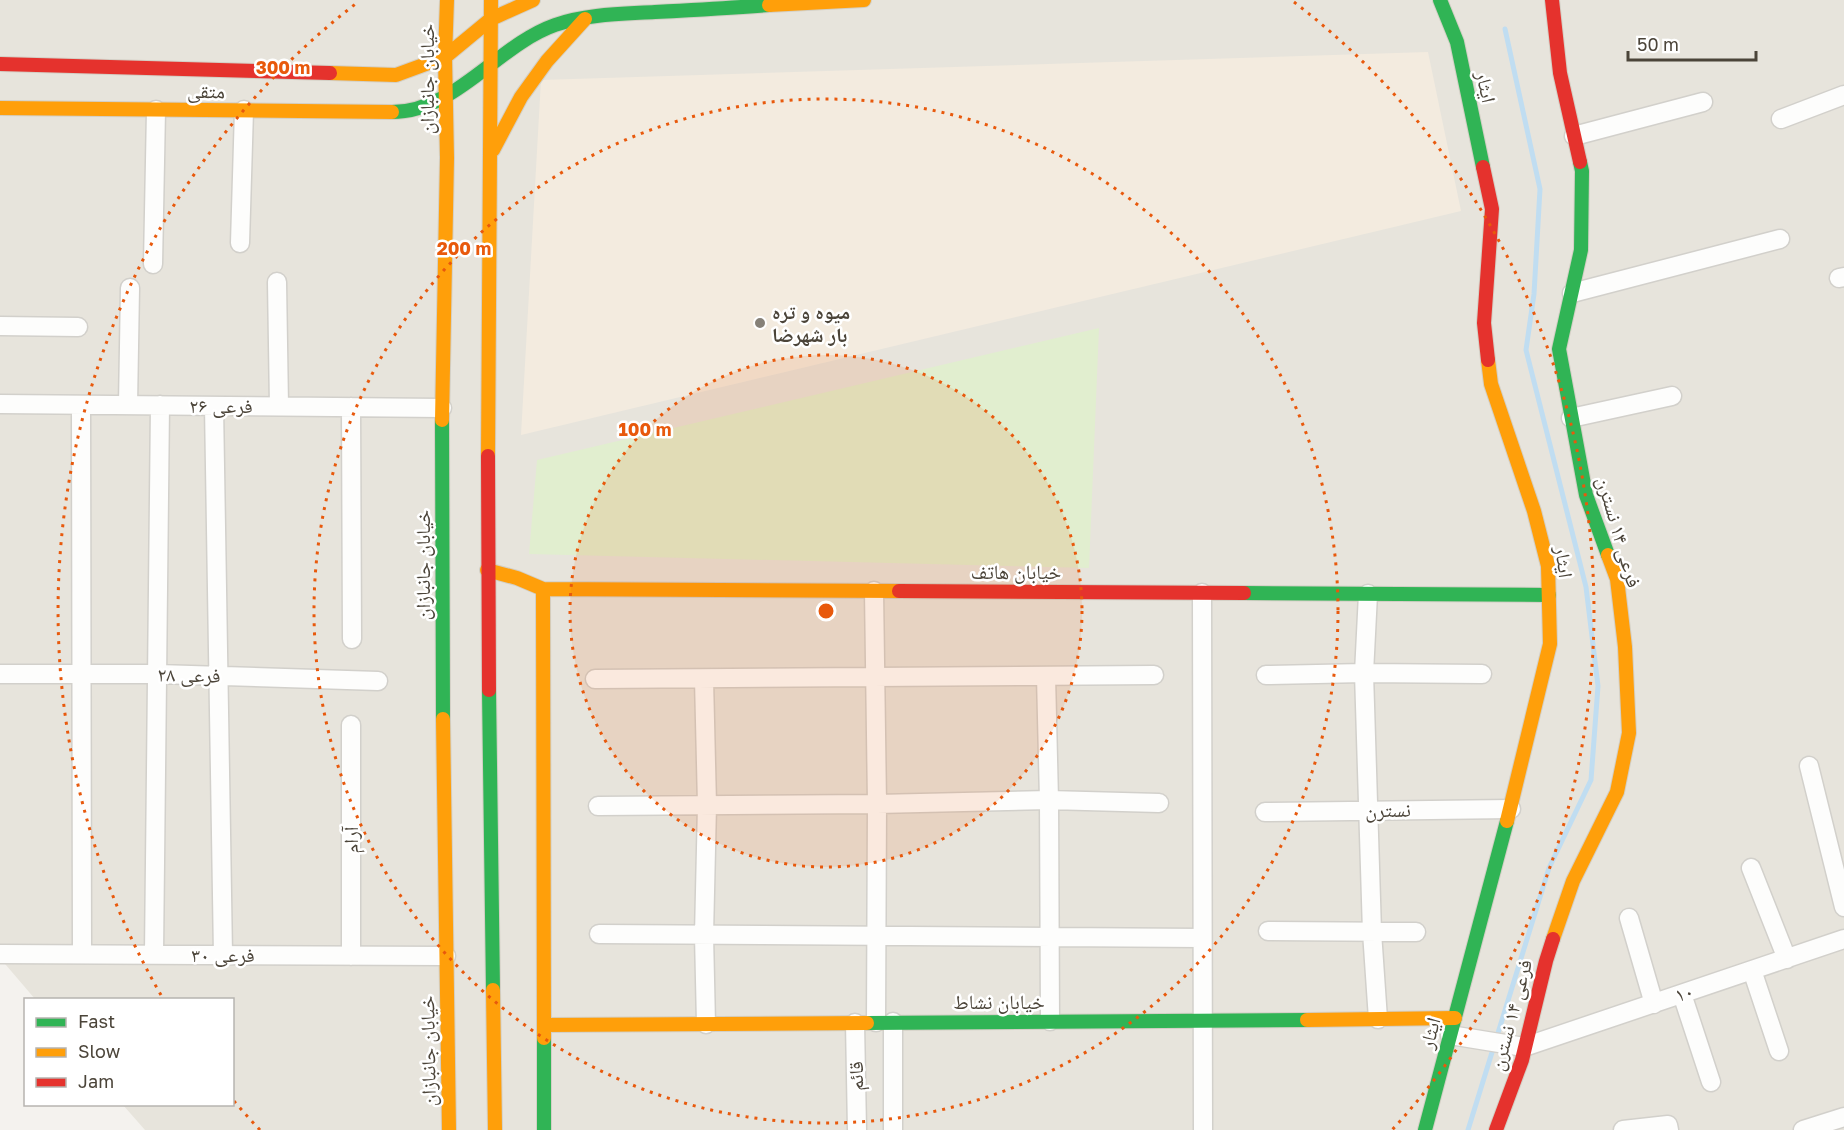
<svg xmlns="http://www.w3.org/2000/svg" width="1844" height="1130" viewBox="0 0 1844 1130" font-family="'Golos Text','Noto Naskh Arabic',sans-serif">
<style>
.residential{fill:#e7e4dc}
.commercial{fill:#f3ebdf}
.green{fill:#e1eecf}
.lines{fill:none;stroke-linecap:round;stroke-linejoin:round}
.stream{stroke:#c0ddf1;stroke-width:5}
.street-casing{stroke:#d2d0cb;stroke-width:21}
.fast-casing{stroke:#d3cfc5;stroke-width:16}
.slow-casing{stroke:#d3cfc5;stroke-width:16}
.jam-casing{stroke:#d3cfc5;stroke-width:16}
.street{stroke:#fdfdfc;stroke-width:18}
.fast{stroke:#30b455;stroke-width:14}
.slow{stroke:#ff9f0a;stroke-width:14}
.jam{stroke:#e5322d;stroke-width:14}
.ring{fill:none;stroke:#e8590c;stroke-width:3;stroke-dasharray:3 6}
.poi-dot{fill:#868178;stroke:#fff;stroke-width:2}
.labels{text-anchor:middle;stroke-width:5;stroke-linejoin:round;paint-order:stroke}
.street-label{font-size:20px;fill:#4b4439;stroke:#fff}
.poi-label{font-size:20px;font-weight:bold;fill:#4b4439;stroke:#fff;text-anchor:start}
.centre{fill:#e8590c;stroke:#fff;stroke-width:3}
.ring-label{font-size:18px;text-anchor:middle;font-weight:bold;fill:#e8590c;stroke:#fff;stroke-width:5;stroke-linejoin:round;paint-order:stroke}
</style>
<rect width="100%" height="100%" fill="#f4f2ee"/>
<path class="residential" d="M 0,0 L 1844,0 L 1844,1130 L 145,1130 L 123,1105 L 232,1104 L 232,1000 L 35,999 L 0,958 Z"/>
<path class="commercial" d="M 1428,52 L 1461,211 L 521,435 L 541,80 Z"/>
<path class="green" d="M 1099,328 L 1089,568 L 529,554 L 537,460 Z"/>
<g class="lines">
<path class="stream" d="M 1468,1130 L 1549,868 L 1591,780 L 1598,686 L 1586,587 L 1526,350 L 1534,294 L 1540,189 L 1505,29"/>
<defs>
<path id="street" d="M 1781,119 L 1844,95
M 1574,136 L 1703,102
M 240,243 L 244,110
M 153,264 L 156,110
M 1839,278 L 1844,277
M 277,282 L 279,406
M 1572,293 L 1780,239
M 0,326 L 78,327
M 0,404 L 442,408
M 81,405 L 82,954
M 128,405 L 130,288
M 214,406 L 223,955
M 351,407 L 352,639
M 1571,418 L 1672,396
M 874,591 L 877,804 L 876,1022
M 1202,593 L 1203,1130
M 1368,594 L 1364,673 L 1372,932 L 1378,1019
M 0,674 L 158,674 L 378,681
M 1266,675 L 1364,673 L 1482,674
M 1046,676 L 1049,800 L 1050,1021
M 595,679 L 1154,675
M 704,679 L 707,805 L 704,935 L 706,1024
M 1809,766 L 1844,907
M 598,806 L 877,804 L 1049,800 L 1159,803
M 1265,812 L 1511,809
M 1751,868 L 1787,959
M 1629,918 L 1654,1004
M 1268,931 L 1416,932
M 599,934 L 1202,938
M 0,954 L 446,956
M 154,954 L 160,405
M 351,956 L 351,725
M 1752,970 L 1779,1051
M 1682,994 L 1711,1082
M 893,1022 L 893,1130
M 855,1023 L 857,1130
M 1450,1035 L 1524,1047 L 1844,939
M 1623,1130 L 1668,1125 L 1669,1130
M 1803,1130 L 1844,1117"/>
<path id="fast" d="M 1440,0 L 1457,42 L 1483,167
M 392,112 C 455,112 498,45 555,25 C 587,14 622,14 655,12 C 693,10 731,8 769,5
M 1580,162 L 1582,171 L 1581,250 L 1559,349 L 1586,495 L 1608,555
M 442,420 L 443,719
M 1244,593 L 1549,595
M 489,690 L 493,990
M 867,1023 L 1307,1020
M 544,1038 L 544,1130
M 1425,1130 L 1507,821"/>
<path id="slow" d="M 769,5 L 864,0
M 330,73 L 396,75 L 445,57 L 491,19 L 533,0
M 0,108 L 392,112
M 493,150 L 521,97 L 547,61 L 585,19
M 1488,360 L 1491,384 L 1534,511 L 1548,566 L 1550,644 L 1507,821
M 442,420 L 447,158 L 445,57 L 447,0
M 488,456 L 491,0
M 487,570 L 517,578 L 543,589 L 899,591
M 543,589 L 544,1038
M 443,719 L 449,1130
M 1553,939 L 1573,881 L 1617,792 L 1629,733 L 1625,647 L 1617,579 L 1608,555
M 493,990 L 495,1130
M 1307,1020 L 1455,1018
M 544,1025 L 867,1023"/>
<path id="jam" d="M 1552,0 L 1560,73 L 1580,162
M 0,64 L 330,73
M 1483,167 L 1492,209 L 1484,323 L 1488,360
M 488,456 L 489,690
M 899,591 L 1244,593
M 1496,1130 L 1522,1060 L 1546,961 L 1553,939"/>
</defs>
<use href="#street" class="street-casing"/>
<use href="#fast" class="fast-casing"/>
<use href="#slow" class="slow-casing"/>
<use href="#jam" class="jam-casing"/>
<use href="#street" class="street"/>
<use href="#fast" class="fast"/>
<use href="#slow" class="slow"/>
<use href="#jam" class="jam"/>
</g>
<circle cx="826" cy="611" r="256" fill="#e8590c" fill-opacity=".12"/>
<g class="ring">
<circle cx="826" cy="611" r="256"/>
<circle cx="826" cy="611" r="512"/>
<path d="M260 1130A768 768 0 0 1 233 1100M161 995A768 768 0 0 1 358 2M1294 2A768 768 0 0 1 1392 1130"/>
</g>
<circle class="poi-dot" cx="760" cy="323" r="6"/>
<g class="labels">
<g class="street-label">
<text transform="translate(427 79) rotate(-90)" y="7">خیابان جانبازان</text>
<text transform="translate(1486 87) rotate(78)" y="7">ایثار</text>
<text transform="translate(206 91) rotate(1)" y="7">متقی</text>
<text x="221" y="413">فرعی ۲۶</text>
<text transform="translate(1619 532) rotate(74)" y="7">فرعی ۱۴ نسترن</text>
<text transform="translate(1564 562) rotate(82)" y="7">ایثار</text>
<text transform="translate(423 565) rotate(-90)" y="7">خیابان جانبازان</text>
<text x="1016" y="579">خیابان هاتف</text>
<text transform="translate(189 675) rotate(1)" y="7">فرعی ۲۸</text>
<text transform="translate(1388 810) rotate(-1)" y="7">نسترن</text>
<text transform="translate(351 840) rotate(-90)" y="7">آرام</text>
<text x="223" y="962">فرعی ۳۰</text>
<text transform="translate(1684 993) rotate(-19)" y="7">۱۰</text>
<text x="999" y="1009">خیابان نشاط</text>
<text transform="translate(1511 1015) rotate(-75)" y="7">فرعی ۱۴ نسترن</text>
<text transform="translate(1430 1033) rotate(-75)" y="7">ایثار</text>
<text transform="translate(428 1051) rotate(-91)" y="7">خیابان جانبازان</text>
<text transform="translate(856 1076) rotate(-91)" y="7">قائم</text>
</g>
<g class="poi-label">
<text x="772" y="319">میوه و تره<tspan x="772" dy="23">بار شهرضا</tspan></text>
</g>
</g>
<circle cx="826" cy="611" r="9" class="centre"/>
<g class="ring-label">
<text x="283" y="74">300 m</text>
<text x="464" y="255">200 m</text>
<text x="645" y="436">100 m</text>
</g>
<rect x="24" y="998" width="210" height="108" fill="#ffffff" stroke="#b7b4b0" stroke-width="1.5"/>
<rect x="36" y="1018" width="30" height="9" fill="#30b455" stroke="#b7b4b0" stroke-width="1.5"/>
<text x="78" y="1028" font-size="18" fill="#4b4439">Fast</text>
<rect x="36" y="1048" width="30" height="9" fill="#ff9f0a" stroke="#b7b4b0" stroke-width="1.5"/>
<text x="78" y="1058" font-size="18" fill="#4b4439">Slow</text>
<rect x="36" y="1078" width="30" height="9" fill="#e5322d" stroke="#b7b4b0" stroke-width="1.5"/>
<text x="78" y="1088" font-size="18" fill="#4b4439">Jam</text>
<path d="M1628 51v9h128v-9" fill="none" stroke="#4b4439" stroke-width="3"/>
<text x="1637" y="51" font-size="18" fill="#4b4439" stroke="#ffffff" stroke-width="4.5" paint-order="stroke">50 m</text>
</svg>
